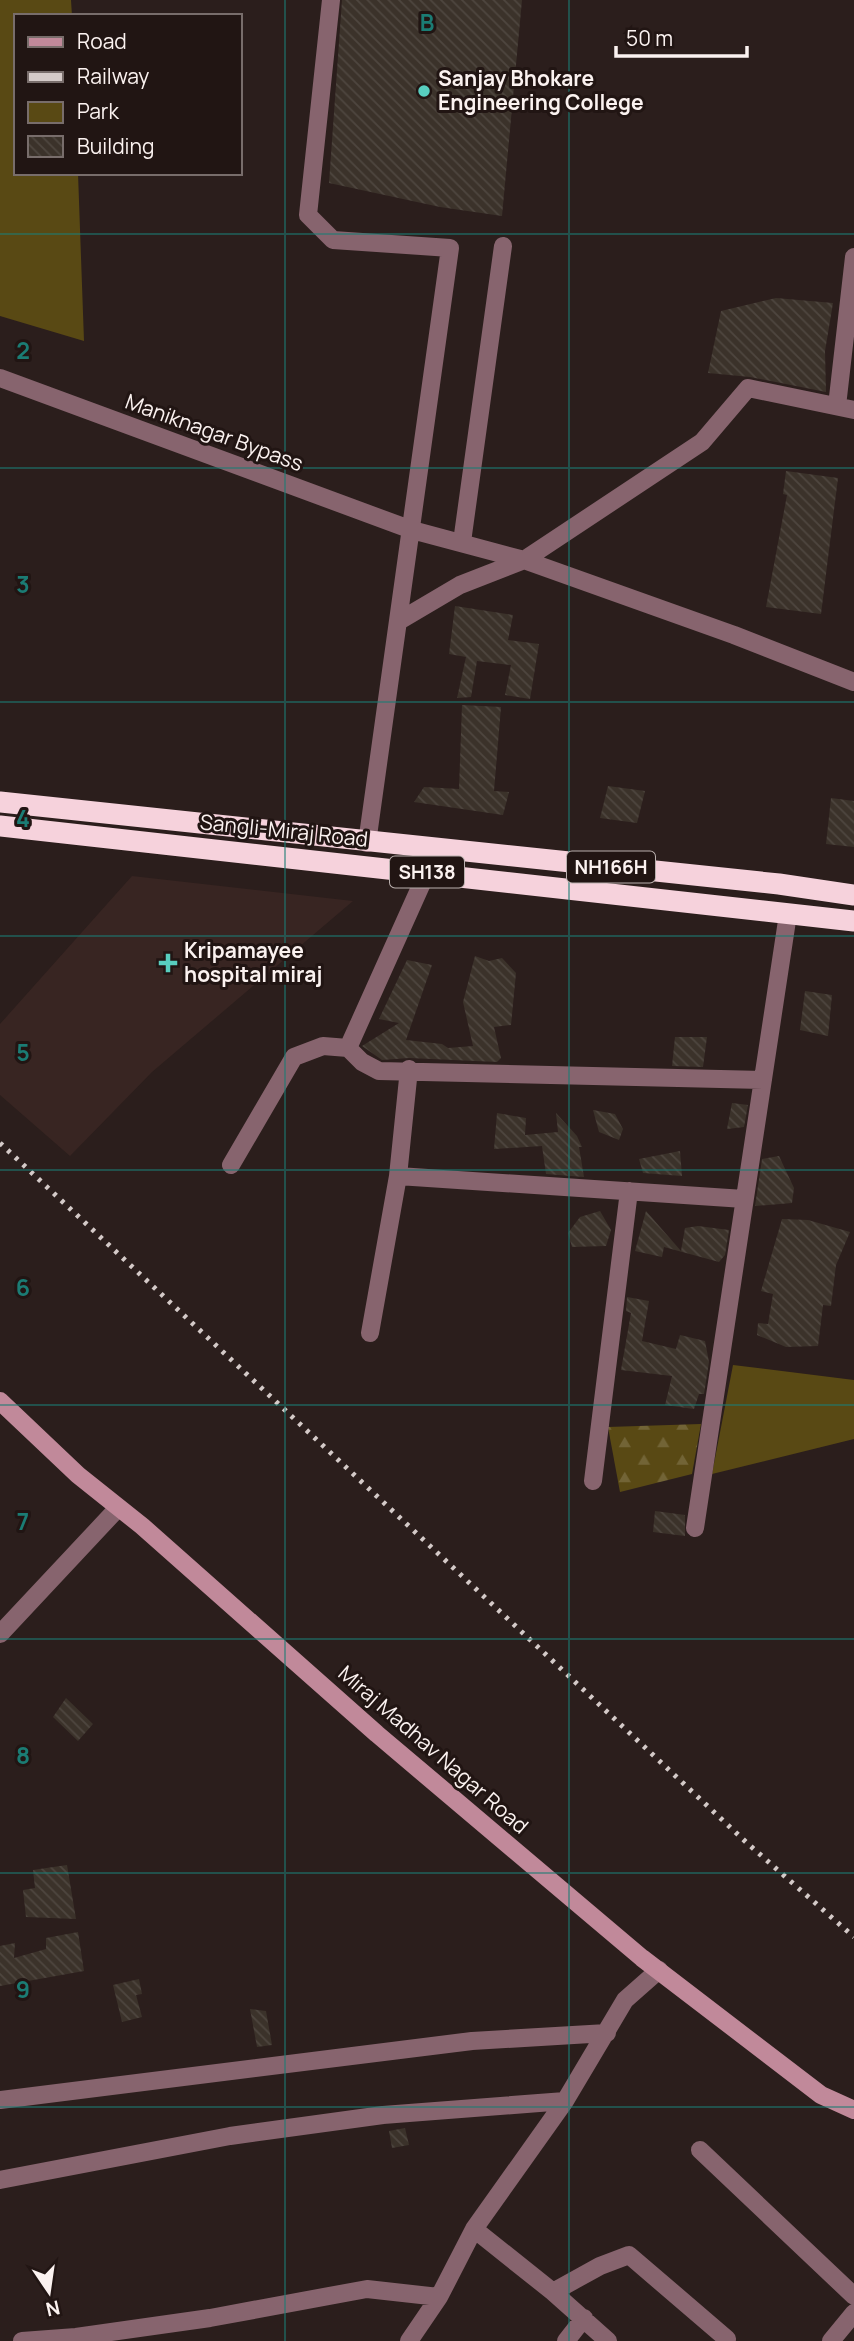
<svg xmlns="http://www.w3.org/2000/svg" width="854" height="2341" viewBox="0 0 854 2341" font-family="Manrope,sans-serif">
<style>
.built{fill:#382522}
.green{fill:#594914}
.forest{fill:url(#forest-firs)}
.building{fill:url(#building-back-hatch)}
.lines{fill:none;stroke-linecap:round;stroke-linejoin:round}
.street{stroke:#87646e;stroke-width:18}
.secondary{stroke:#c1899a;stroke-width:18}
.highway{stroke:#f6d2dc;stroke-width:21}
.rail{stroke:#d4cac8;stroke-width:5;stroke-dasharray:3.5 7;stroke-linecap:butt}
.grid{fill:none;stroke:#1b7c74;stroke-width:2;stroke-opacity:0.55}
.poi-dot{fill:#58cebf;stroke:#211513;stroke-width:2.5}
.labels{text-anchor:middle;stroke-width:6;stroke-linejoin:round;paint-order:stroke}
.shield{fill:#211513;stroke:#bab0ae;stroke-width:2}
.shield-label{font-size:19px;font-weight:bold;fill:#fbf2f0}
.poi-label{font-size:21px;font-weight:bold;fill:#fbf2f0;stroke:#211513;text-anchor:start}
.street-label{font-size:21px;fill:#fbf2f0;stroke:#211513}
.grid-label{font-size:23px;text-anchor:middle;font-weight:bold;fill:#1b7c74;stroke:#211513;stroke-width:6;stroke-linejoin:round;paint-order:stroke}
</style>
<defs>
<pattern id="forest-firs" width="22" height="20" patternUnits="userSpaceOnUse" patternTransform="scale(1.75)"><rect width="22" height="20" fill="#594914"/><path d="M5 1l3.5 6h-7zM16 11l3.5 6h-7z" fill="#726436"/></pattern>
<pattern id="building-back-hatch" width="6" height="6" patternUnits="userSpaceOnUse" patternTransform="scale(1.75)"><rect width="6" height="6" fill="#3b322a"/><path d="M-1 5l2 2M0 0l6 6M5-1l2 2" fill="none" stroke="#4e463f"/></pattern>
</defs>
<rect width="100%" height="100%" fill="#2b1e1c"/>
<path class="built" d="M 132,876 L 353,901 L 152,1072 L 70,1156 L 0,1095 L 0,1024 Z"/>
<path class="green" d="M 0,0 L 71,0 L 72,16 L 16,16 L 16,173 L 78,173 L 84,341 L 0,316 Z
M 733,1365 L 854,1380 L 854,1439 L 712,1474 Z"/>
<path class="forest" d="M 701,1424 L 692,1474 L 620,1492 L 608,1427 Z"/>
<path class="building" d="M 342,0 L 522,0 L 502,216 L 440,207 L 329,183 Z
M 776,298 L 833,303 L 825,351 L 826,392 L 750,377 L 708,373 L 721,311 Z
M 786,471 L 838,478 L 821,614 L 766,607 L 787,495 L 783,494 Z
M 455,606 L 513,615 L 508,640 L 539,644 L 530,699 L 505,695 L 511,665 L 477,661 L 471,697 L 457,698 L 466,657 L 449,654 Z
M 462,705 L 501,707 L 494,791 L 509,792 L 503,815 L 414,802 L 424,787 L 459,789 Z
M 608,786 L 645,791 L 637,823 L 600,818 Z
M 831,798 L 854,801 L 854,847 L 826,844 Z
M 475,956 L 489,961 L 502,958 L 516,973 L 511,1025 L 494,1027 L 501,1058 L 497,1062 L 409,1058 L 382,1060 L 362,1046 L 399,1023 L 379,1019 L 407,960 L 432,965 L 406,1040 L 442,1044 L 448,1048 L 473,1046 L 463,1002 Z
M 805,991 L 832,995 L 828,1036 L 800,1030 Z
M 675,1037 L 707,1037 L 703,1067 L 672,1066 Z
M 732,1103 L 748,1105 L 744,1127 L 727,1129 Z
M 593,1110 L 615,1114 L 623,1129 L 619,1140 L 599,1132 Z
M 497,1113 L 526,1118 L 525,1135 L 558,1132 L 556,1113 L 577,1136 L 582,1147 L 579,1147 L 584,1177 L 546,1174 L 542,1146 L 494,1149 Z
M 680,1151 L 682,1176 L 643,1173 L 639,1159 Z
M 779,1156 L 794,1188 L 792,1203 L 755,1206 L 762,1159 Z
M 600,1211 L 611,1230 L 606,1246 L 572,1247 L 568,1233 L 580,1217 Z
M 646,1211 L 681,1251 L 685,1228 L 698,1226 L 729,1230 L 725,1255 L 719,1262 L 664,1247 L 662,1257 L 635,1251 Z
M 782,1219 L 808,1220 L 850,1232 L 836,1265 L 831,1306 L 823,1305 L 818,1346 L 786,1347 L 757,1335 L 758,1323 L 768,1324 L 773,1294 L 761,1291 Z
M 627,1297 L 649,1301 L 642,1341 L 676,1349 L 680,1335 L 705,1341 L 709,1362 L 704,1394 L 699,1394 L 694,1409 L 665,1405 L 672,1376 L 621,1370 L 631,1313 L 626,1311 Z
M 655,1511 L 685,1515 L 685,1536 L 653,1532 Z
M 66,1698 L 93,1724 L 78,1741 L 53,1717 Z
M 67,1865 L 76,1919 L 26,1917 L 23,1890 L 35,1888 L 33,1870 Z
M 78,1932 L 84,1971 L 0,1986 L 0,1946 L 15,1943 L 14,1958 L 46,1949 L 46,1938 Z
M 139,1979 L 142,1994 L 136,1995 L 142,2017 L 122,2022 L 113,1985 Z
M 250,2009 L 266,2011 L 272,2045 L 257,2047 Z
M 405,2128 L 409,2145 L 392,2148 L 389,2131 Z"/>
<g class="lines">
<path class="street" d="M 331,0 L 308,215 L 333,240 L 450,248 L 367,843
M 0,378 L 412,530 L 524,560 L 734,635 L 854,682
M 837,406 L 854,257
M 462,542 L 503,246
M 399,621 L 460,585 L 524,560 L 702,442 L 748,388 L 854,410
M 427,872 L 348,1048 L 362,1062 L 379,1071 L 763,1080
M 409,1069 L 398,1176 L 744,1199
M 231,1165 L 294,1057 L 323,1046 L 348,1048
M 370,1333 L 398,1176
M 593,1481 L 629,1191
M 695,1528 L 788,914
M 0,1634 L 118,1508
M 0,2100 L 472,2041 L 607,2033
M 700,2150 L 854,2296
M 0,2180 L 230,2136 L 383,2115 L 565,2101
M 474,2229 L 553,2292 L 608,2341
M 553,2292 L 600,2266 L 629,2255 L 727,2339
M 22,2341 L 76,2337 L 210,2318 L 367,2289 L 439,2297
M 409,2341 L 439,2297 L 474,2229 L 565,2101 L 625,2000 L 659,1970
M 566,2341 L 584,2318
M 831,2341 L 854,2313"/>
<path class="secondary" d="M 0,1401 L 78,1475 L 142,1526 L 377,1734 L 642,1958 L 821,2095 L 854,2110"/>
<path class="highway" d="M 0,802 L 779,884 L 854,895
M 0,826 L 854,921"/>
<path class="rail" d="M 0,1143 L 747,1843 L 854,1937"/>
</g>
<path class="grid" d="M 285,0 L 285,2341M 569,0 L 569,2341M 0,234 L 854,234M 0,468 L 854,468M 0,702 L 854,702M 0,936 L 854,936M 0,1170 L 854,1170M 0,1405 L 854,1405M 0,1639 L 854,1639M 0,1873 L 854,1873M 0,2107 L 854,2107"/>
<g class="poi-dot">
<circle cx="424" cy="91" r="7"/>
<path d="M164.5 952.5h7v7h7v7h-7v7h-7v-7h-7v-7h7z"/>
</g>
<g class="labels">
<g class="shield">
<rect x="567" y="851.5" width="88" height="31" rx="5"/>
<rect x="390" y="856.5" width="74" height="31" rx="5"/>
</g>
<g class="shield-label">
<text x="611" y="874">NH166H</text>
<text x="427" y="879">SH138</text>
</g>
<g class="poi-label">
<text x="438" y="86">Sanjay Bhokare<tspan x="438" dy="24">Engineering College</tspan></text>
<text x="184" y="958">Kripamayee<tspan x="184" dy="24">hospital miraj</tspan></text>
</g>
<g class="street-label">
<text transform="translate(214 433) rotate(20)" y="7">Maniknagar Bypass</text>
<text transform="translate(284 831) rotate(6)" y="7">Sangli-Miraj Road</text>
<text transform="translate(433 1750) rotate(41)" y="7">Miraj Madhav Nagar Road</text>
</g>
</g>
<g class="grid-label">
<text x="427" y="31">B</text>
<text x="23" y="359">2</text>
<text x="23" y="593">3</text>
<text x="23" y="827">4</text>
<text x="23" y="1061">5</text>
<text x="23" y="1296">6</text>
<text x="23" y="1530">7</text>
<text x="23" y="1764">8</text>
<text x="23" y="1998">9</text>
</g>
<rect x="14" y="14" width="228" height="161" fill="#211513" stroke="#786d6b" stroke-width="2"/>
<rect x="28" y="37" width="35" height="10" fill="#c1899a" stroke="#786d6b" stroke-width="2"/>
<text x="77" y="49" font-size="21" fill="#fbf2f0">Road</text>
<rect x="28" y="72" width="35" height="10" fill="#d4cac8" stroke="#786d6b" stroke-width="2"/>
<text x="77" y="84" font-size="21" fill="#fbf2f0">Railway</text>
<rect x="28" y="102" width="35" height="21" fill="#594914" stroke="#786d6b" stroke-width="2"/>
<text x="77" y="119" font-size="21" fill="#fbf2f0">Park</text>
<rect x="28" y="136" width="35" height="21" fill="url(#building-back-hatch)" stroke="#786d6b" stroke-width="2"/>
<text x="77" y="154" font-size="21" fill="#fbf2f0">Building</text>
<g transform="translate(49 2292) rotate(167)" stroke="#211513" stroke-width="5" paint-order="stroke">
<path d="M0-5L12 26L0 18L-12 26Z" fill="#fbf2f0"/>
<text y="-10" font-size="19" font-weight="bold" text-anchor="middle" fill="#fbf2f0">N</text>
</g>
<path d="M616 46v10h131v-10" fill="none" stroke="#fbf2f0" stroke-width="3.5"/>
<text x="626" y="46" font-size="21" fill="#fbf2f0" stroke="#211513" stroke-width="5" paint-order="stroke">50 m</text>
</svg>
